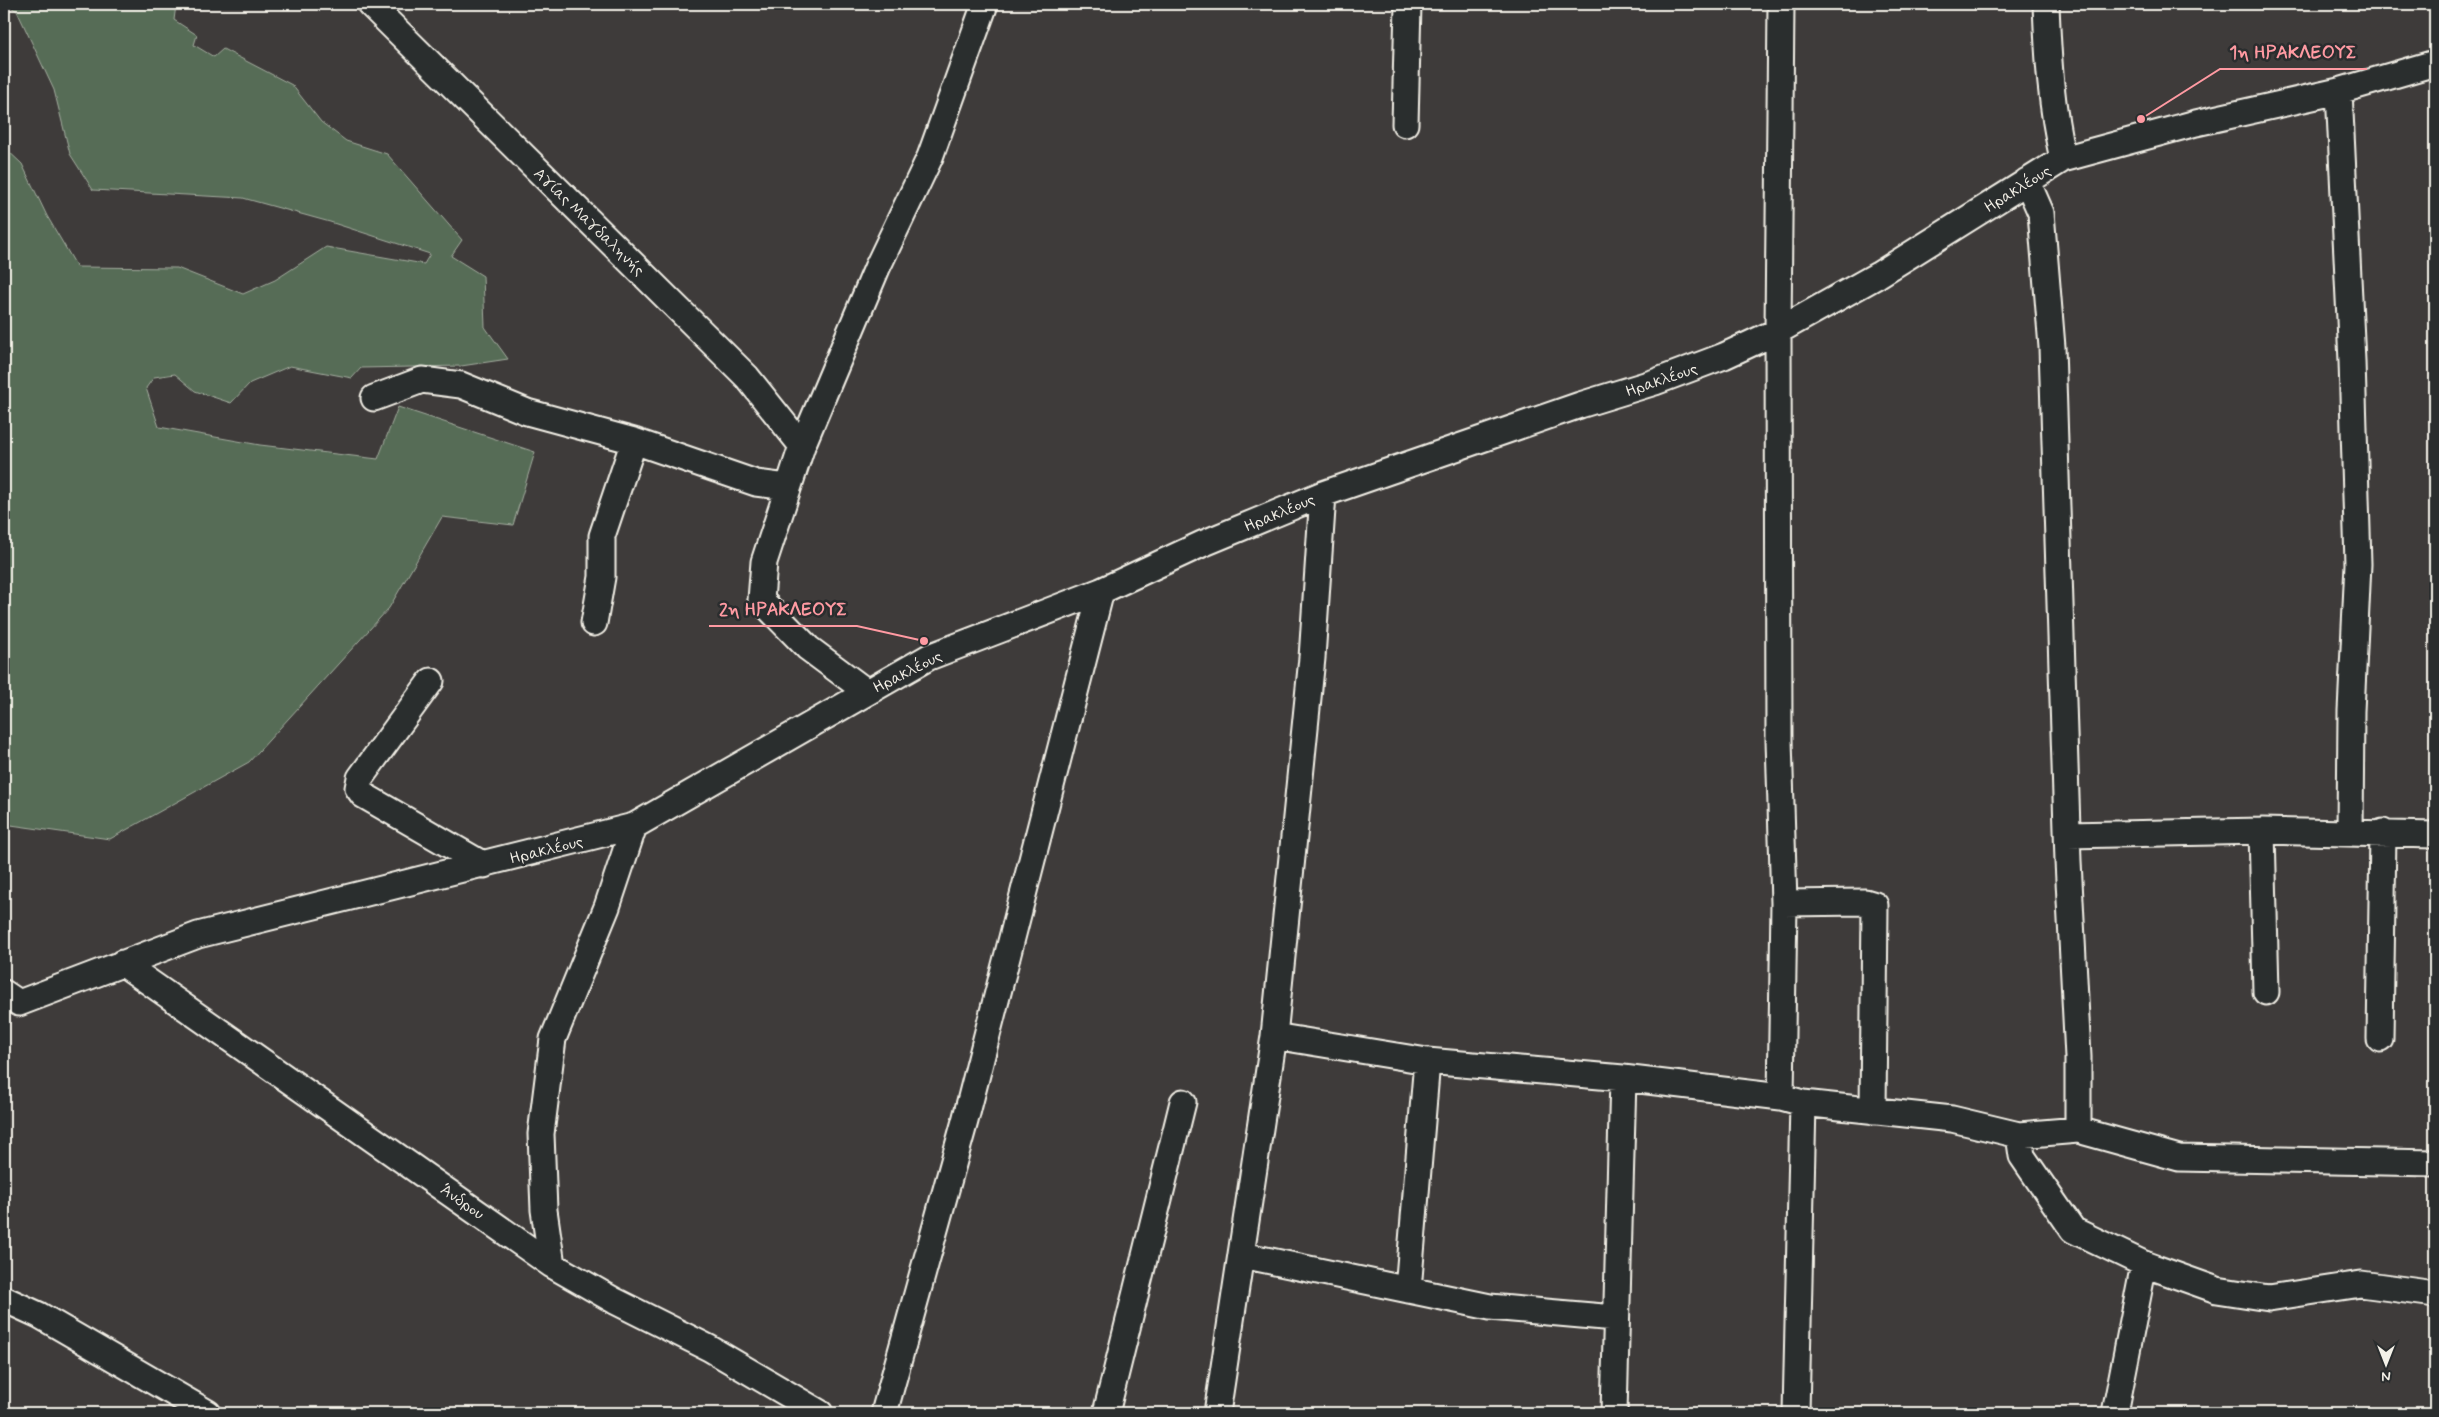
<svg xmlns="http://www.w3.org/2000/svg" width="2439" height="1417" viewBox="0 0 2439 1417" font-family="Mynerve,sans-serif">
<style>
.green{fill:#566c57;stroke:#a5aea0}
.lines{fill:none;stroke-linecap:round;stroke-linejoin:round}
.minor-casing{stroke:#f4f1e8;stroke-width:29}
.minor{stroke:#2a2d2e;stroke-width:25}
.labels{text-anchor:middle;stroke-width:5;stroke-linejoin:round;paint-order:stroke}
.street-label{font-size:16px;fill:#f4f1e8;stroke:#2a2d2e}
.leader{fill:none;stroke:#ff9aa2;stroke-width:2}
.callout-dot{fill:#ff9aa2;stroke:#2a2d2e;stroke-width:2}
.callout-label{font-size:18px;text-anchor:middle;font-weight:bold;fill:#ff9aa2;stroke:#2a2d2e;stroke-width:5;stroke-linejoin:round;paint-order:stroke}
</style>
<rect width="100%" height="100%" fill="#3e3b3a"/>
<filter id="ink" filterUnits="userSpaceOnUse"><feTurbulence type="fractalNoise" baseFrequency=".02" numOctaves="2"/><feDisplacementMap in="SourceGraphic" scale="10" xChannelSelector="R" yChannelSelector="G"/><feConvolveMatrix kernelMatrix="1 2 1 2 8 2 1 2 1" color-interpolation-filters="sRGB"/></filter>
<g filter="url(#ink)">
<path class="green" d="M 6,4 L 174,4 L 176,5 L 174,20 L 197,35 L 194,45 L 214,57 L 223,49 L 292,85 L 321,122 L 346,141 L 387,154 L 462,240 L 451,256 L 483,276 L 485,327 L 508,359 L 461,366 L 361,368 L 352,378 L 290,366 L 250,383 L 231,403 L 195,391 L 175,374 L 154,377 L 146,388 L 159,427 L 260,445 L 378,459 L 398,407 L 535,452 L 513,525 L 442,517 L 389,608 L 249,762 L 110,839 L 4,824 L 4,147 L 22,164 L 47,216 L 77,267 L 177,268 L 243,294 L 275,280 L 326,247 L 424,264 L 430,254 L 330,222 L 243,198 L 93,190 L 70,154 L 54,90 L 17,11 Z"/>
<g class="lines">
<defs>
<path id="minor" d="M 370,4 L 747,377 L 802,446
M 2046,4 C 2048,57 2051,107 2063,159
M 2339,91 L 2352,361 L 2358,564 L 2351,711 L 2350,833
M 1405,124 L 1408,4
M 374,398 L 422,380 L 461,385 L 527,412 L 634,441 L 756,483 L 787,487
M 594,623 L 602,577 L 602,536 L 634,441
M 431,681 L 360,778 L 358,788 L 363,795 L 484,865
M 867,692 L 808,648 L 761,600 L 764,562 L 802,446 L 877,268 L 930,157 L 985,4
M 2262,831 L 2266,992
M 2068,835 L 2262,831 L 2435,835
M 1784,903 L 1865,902 L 1875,905 L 1873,1111
M 122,963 L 552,1265 L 615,1301 L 709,1348 L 820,1413
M 4,993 L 19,1003 L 198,935 L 634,826 L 929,657 L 1101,591 L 1202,544 L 1323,494 L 1580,405 L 1655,382 L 1724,356 L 1778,331 L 1878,275 L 2063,159 L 2196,123 L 2339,91 L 2435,63
M 1274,1036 L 1427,1061 L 1623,1078 L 1781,1097 L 1803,1103 L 1952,1119 L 2019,1135 L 2078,1130 L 2078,1057 L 2068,861 L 2052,347 L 2041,213 L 2027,181
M 2380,1039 L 2383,832
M 1781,1097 L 1784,903 L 1779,740 L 1778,331 L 1781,4
M 2078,1130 L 2179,1158 L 2435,1163
M 2019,1135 L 2022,1156 L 2073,1230 L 2144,1264 L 2217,1290 L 2269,1298 L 2361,1284 L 2435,1294
M 1242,1255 L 1490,1307 L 1615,1318
M 552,1265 L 544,1210 L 541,1134 L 553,1039 L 607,907 L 634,826
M 1408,1290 L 1427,1061
M 4,1299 L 39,1315 L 208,1413
M 884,1413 L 965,1121 L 1101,591
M 1106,1413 L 1183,1102
M 1217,1413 L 1274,1036 L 1312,658 L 1323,494
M 1614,1413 L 1623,1078
M 1796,1413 L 1803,1103
M 2115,1413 L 2144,1264"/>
</defs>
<use href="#minor" class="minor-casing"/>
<use href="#minor" class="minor"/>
</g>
</g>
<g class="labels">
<g class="street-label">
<text transform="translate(2017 188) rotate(-32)" y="6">Ηρακλέους</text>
<text transform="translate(590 221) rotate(44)" y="6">Αγίας Μαγδαληνής</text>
<text transform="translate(1661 379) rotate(-19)" y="6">Ηρακλέους</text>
<text transform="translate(1279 512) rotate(-23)" y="6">Ηρακλέους</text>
<text transform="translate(907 671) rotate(-27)" y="6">Ηρακλέους</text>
<text transform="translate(546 849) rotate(-14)" y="6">Ηρακλέους</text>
<text transform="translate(463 1201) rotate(35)" y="6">Άνδρου</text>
</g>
</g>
<path class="leader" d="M2141 119L2220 69H2367M924 641L857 626H709"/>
<g class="callout-dot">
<circle cx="2141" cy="119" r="5"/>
<circle cx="924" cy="641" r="5"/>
</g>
<g class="callout-label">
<text x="2293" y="58">1η ΗΡΑΚΛΕΟΥΣ</text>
<text x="783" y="615">2η ΗΡΑΚΛΕΟΥΣ</text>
</g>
<rect width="2439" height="1417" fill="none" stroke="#2a2d2e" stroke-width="20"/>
<rect x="10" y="10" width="2419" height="1397" fill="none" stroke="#f4f1e8" stroke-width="2" filter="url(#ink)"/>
<g transform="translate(2386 1364) rotate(180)" stroke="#2a2d2e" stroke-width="4" paint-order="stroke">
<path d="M0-4L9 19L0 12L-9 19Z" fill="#f4f1e8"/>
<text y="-8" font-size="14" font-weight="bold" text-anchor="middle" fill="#f4f1e8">N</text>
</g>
</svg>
